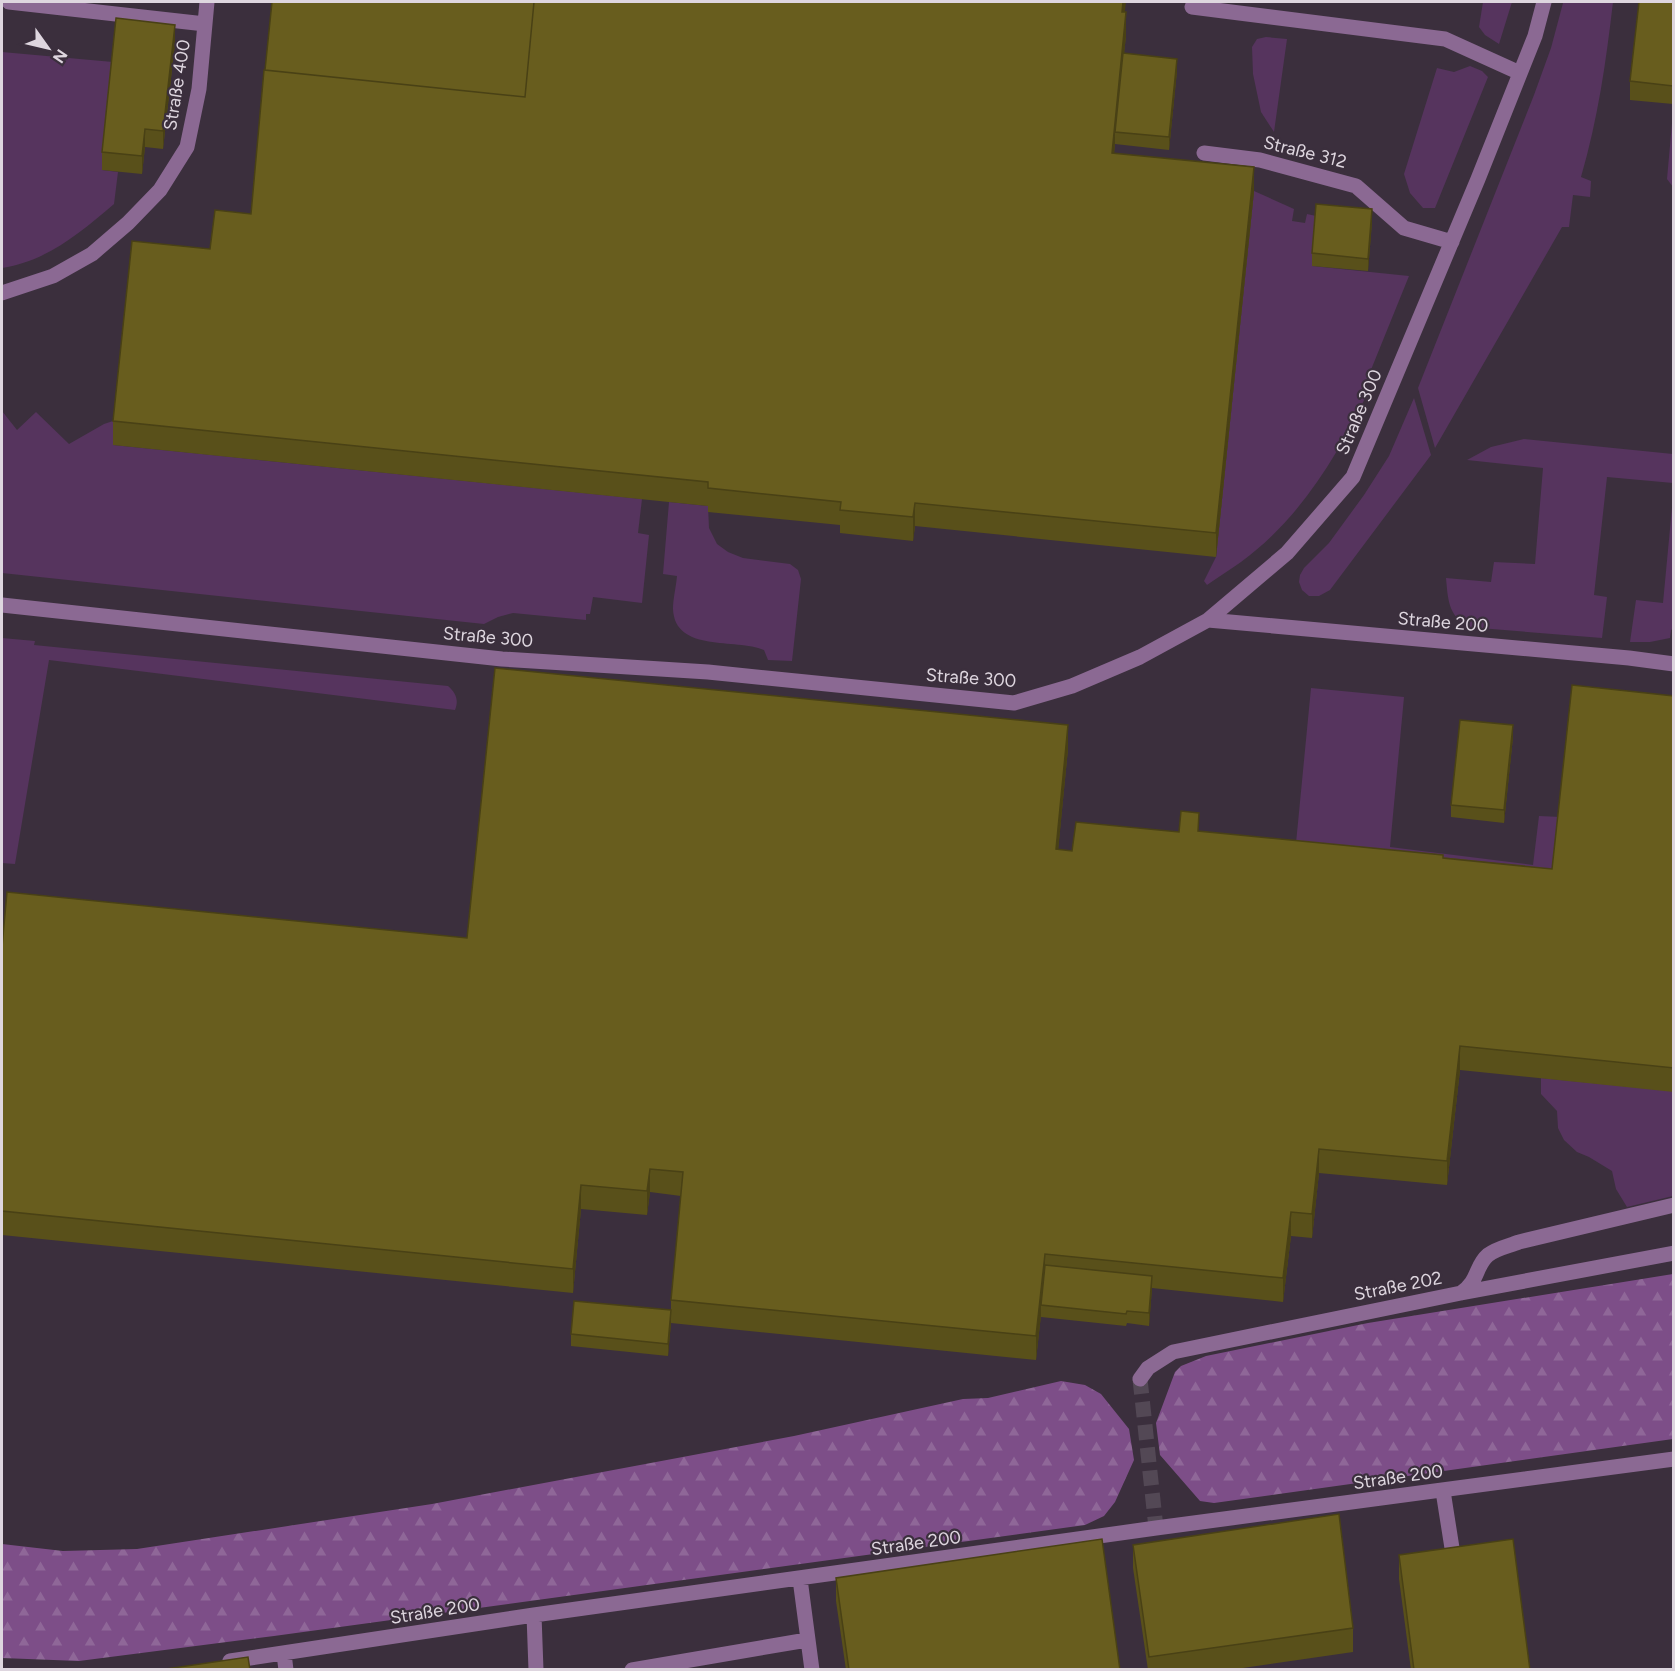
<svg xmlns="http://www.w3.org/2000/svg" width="1675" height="1671" viewBox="0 0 1675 1671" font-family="Figtree,sans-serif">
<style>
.grass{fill:#56345e}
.forest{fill:url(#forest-firs)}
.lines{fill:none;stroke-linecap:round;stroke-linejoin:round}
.minor-tunnel{stroke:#534855;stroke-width:15;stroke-dasharray:15 8;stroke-linecap:butt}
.minor{stroke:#8b6993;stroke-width:15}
.wall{fill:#59501a}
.shaded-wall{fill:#494115}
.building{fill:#685d1e;stroke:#494115;stroke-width:1.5}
.labels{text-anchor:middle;stroke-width:4.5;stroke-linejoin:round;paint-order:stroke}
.street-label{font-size:18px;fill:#ded6df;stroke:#3b2f3d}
</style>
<defs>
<pattern id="forest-firs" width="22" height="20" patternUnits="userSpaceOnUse" patternTransform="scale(1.5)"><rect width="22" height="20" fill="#7d4e88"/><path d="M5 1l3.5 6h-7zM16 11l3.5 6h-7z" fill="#8f6798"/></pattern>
</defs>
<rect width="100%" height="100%" fill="#3b2f3d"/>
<path class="grass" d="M 1483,2 L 1512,2 L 1499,44 L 1485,35 L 1479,27 Z
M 1563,3 L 1613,2 C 1606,62 1598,118 1581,177 L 1591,181 L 1590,197 L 1573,195 L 1569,227 L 1562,227 L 1435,448 L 1418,388 L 1534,95 L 1551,48 Z
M 1266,37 L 1287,39 L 1274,132 L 1261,112 L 1253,74 L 1252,47 L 1257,39 Z
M 2,52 L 113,62 L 102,170 L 118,172 L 114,204 C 80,233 47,261 2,268 Z
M 1470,66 L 1482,71 L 1488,77 L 1435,208 L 1423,208 L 1410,193 L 1404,174 L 1437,68 L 1454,72 Z
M 1673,112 L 1674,187 L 1673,187 L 1667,179 Z
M 1254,191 L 1294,209 L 1292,221 L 1305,223 L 1307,214 L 1316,216 L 1312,266 L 1409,276 L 1364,387 L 1369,390 C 1338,455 1300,519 1241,562 C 1230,570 1218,577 1207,585 L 1204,581 L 1216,557 Z
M 1414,398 L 1431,455 L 1330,590 L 1319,596 L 1309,596 L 1302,590 L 1299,582 L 1300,575 L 1304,568 L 1329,543 L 1364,495 L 1389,456 Z
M 2,411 L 17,430 L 36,412 L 69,444 L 104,424 L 116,420 L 113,445 L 642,499 L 638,533 L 649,535 L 642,603 L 593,597 L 590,614 L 586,614 L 586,620 L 513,613 L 498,617 L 484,624 L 2,573 Z
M 1524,439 L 1673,454 L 1673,483 L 1607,477 L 1594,595 L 1607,597 L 1602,638 L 1467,627 C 1448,614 1448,599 1446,578 L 1491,582 L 1494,562 L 1535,564 L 1543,468 L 1467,460 L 1491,447 Z
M 1673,497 L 1673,629 L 1671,630 L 1670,638 L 1650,642 L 1630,642 L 1636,600 L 1663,603 Z
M 669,502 L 708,506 L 709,528 L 717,544 L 728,552 L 743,558 L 790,564 L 798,570 L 801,579 L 792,661 L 768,660 L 764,650 C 736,638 675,653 673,609 C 673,599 676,587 677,576 L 663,574 Z
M 2,638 L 35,641 L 34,645 L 448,686 C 456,693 459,700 455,710 L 49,660 L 15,864 L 2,863 Z
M 1311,688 L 1404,697 L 1390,847 L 1533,865 L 1539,816 L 1561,817 L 1552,893 L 1294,864 Z
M 1541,1078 L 1673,1091 L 1673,1196 L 1627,1207 L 1616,1189 L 1612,1171 L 1589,1157 L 1577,1152 L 1564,1140 L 1558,1128 L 1557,1111 L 1541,1094 Z"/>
<path class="forest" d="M 1673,1274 L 1673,1439 L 1214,1503 L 1200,1501 L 1160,1455 L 1156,1423 L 1175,1372 L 1181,1366 L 1206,1356 L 1368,1323 Z
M 1061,1381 L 1085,1385 L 1101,1394 L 1129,1429 L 1134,1460 L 1115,1502 L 1104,1516 L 1085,1525 L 274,1636 L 79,1661 L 2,1658 L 2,1544 L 63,1551 L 137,1549 L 432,1504 L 794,1436 L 963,1399 L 988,1398 Z"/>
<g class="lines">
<path class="minor-tunnel" d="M 1140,1379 L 1156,1528"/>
<path class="minor" d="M 9,2 L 205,24
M 1192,7 L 1445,39 L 1520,73
M 1204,153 L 1260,160 L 1356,186 L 1404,228 L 1452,242
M 2,293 L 53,276 L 92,254 L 128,223 L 160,190 L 187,147 L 199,89 L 207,2
M 2,605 L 502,659 L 708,672 L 1014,703 L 1072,686 L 1140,657 L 1208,620 L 1287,553 L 1353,477 L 1478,179 L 1535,36 L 1544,2
M 1208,620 L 1629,658 L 1674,664
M 1461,1293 C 1479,1281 1475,1266 1488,1255 C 1497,1248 1509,1246 1519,1242 L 1674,1205
M 1140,1379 L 1148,1368 L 1173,1352 L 1461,1293 L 1674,1253
M 1443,1491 L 1455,1567
M 800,1579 L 812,1670
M 534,1615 L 536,1670
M 284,1654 L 286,1670
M 230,1661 L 534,1615 L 1156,1528 L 1674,1459
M 632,1670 L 807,1640"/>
</g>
<path class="wall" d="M 1674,2 L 1673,104 L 1630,100 L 1630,81 Z
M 1125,12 L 1126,36 L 1124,53 L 1177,71 L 1169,150 L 1115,144 L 1114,153 L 1254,191 L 1216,557 L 915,526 L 913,541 L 840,533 L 840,525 L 708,512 L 708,506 L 113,445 L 113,421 L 210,249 L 251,214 L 265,70 Z
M 175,43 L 163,149 L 145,147 L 142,174 L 102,170 L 102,152 Z
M 1372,222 L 1368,271 L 1312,266 L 1312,253 Z
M 1674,696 L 1674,1092 L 1460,1070 L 1447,1185 L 1319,1173 L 1312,1238 L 1291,1236 L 1283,1302 L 1152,1288 L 1149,1326 L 1127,1323 L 1126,1326 L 1041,1317 L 1041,1315 L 1036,1360 L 671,1323 L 671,1300 L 681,1196 L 650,1192 L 647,1215 L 581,1209 L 573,1293 L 2,1235 L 2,947 L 467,938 L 1068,749 L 1058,850 L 1072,851 L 1179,832 L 1199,831 L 1552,869 Z
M 1513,737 L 1504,823 L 1451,817 L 1451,805 Z
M 671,1323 L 668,1356 L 571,1346 L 571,1334 Z
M 1133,1545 L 1353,1628 L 1353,1652 L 1229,1670 L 1148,1670 L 1133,1568 Z
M 1399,1555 L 1530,1670 L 1411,1670 L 1399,1579 Z
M 836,1578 L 1120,1670 L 846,1670 L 836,1601 Z"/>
<path class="shaded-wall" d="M 1123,2 L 1126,2 L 1122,36 L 1122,12 Z
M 1126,12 L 1126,36 L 1116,132 L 1115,132 L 1115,144 L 1112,177 L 1112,153 Z
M 175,25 L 175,43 L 163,149 L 163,131 Z
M 1177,59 L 1177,71 L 1169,150 L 1169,137 Z
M 145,129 L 145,147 L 142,174 L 142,156 Z
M 1254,167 L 1254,191 L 1216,557 L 1216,533 Z
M 1372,209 L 1372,222 L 1368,271 L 1368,259 Z
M 915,503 L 915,526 L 913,541 L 913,517 Z
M 1068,725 L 1068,749 L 1056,873 L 1056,849 Z
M 1513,725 L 1513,737 L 1504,823 L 1504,810 Z
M 1460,1046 L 1460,1070 L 1447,1185 L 1447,1161 Z
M 1319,1149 L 1319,1173 L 1312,1238 L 1312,1214 Z
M 650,1169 L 650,1192 L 647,1215 L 647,1191 Z
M 581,1185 L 581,1209 L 573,1293 L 573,1269 Z
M 1291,1212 L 1291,1236 L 1283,1302 L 1283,1278 Z
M 1045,1254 L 1045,1278 L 1041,1305 L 1041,1315 L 1036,1360 L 1036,1336 Z
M 1152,1276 L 1152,1288 L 1149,1326 L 1149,1313 Z
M 671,1310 L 671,1323 L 668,1356 L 668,1344 Z"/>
<path class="building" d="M 272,2 L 534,2 L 525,97 L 265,70 Z
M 534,2 L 1123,2 L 1122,12 L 1126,12 L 1112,153 L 1254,167 L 1216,533 L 915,503 L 913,517 L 840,510 L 841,502 L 708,488 L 708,482 L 113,421 L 132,241 L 210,249 L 215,210 L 251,214 L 264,70 L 525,97 Z
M 1639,2 L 1674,2 L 1673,86 L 1630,81 Z
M 116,18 L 175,25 L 163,131 L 145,129 L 142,156 L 102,152 Z
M 1123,53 L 1177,59 L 1169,137 L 1115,132 Z
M 1316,204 L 1372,209 L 1368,259 L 1312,253 Z
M 495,668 L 1068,725 L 1056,849 L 1072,851 L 1076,822 L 1179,832 L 1181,811 L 1199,813 L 1198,831 L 1443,855 L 1443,858 L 1552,869 L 1572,685 L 1674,696 L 1674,1068 L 1460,1046 L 1447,1161 L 1319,1149 L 1312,1214 L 1291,1212 L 1283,1278 L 1045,1254 L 1036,1336 L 671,1300 L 683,1172 L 650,1169 L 647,1191 L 581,1185 L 573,1269 L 2,1211 L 2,947 L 7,892 L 467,938 Z
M 1460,720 L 1513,725 L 1504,810 L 1451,805 Z
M 1045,1265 L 1152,1276 L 1149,1313 L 1127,1311 L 1126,1314 L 1041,1305 Z
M 574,1301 L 671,1310 L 668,1344 L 571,1334 Z
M 1339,1514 L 1353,1628 L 1149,1657 L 1133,1545 Z
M 1102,1539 L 1120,1670 L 849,1670 L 836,1578 Z
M 1513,1539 L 1530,1670 L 1414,1670 L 1399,1555 Z
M 248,1657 L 250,1670 L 159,1670 Z"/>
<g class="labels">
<g class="street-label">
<text transform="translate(177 85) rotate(-81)" y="6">Straße 400</text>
<text transform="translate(1305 152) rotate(14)" y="6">Straße 312</text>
<text transform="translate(1359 412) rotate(-67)" y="6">Straße 300</text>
<text transform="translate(1443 622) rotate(5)" y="6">Straße 200</text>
<text transform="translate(488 637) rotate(5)" y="6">Straße 300</text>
<text transform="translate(971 678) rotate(4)" y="6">Straße 300</text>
<text transform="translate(1398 1286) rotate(-11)" y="6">Straße 202</text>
<text transform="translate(1398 1477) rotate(-8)" y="6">Straße 200</text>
<text transform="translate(916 1543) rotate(-8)" y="6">Straße 200</text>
<text transform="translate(435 1611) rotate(-9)" y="6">Straße 200</text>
</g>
</g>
<rect width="1675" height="1671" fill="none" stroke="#ded6df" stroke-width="6"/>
<g transform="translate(48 48) rotate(124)" stroke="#3b2f3d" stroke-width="4.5" paint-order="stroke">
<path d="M0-4.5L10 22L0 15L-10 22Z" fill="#ded6df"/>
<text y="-9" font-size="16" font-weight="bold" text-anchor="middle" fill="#ded6df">N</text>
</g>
</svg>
